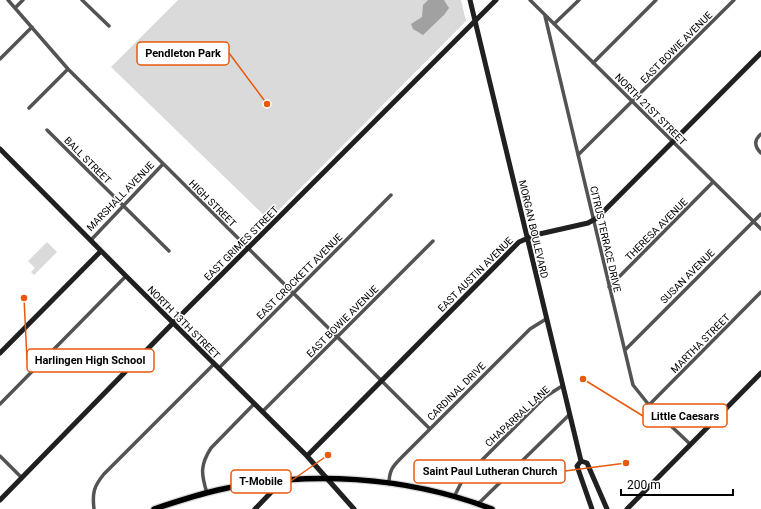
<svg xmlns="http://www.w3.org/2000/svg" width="761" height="509" viewBox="0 0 761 509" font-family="Roboto,sans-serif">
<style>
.green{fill:#dadada}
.water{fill:#a1a1a1}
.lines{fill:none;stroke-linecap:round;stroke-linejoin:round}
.primary-casing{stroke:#dbdbdb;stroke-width:8}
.street{stroke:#535353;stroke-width:3.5}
.secondary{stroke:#202020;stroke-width:5}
.primary{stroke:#000;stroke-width:5.5}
.labels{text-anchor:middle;stroke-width:3;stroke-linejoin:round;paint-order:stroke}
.street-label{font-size:10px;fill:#000;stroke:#fff}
.leader{fill:none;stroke:#e8590c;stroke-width:1.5}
.callout-dot{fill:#e8590c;stroke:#fff;stroke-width:1.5}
.callout{fill:#fff;stroke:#e8590c;stroke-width:1.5}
.callout-label{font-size:11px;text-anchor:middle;font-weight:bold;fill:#000}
</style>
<rect width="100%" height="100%" fill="#fff"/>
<path class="green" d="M 178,0 L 461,0 L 466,21 L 269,220 L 111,67 Z
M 47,242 L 57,252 L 34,275 L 31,272 L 35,268 L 28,261 Z"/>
<path class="water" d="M 428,0 L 444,0 L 449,8 L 444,15 L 423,35 L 413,29 L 411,24 L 422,17 L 423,5 Z"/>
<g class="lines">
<defs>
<path id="primary" d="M 154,509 C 175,502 196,495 218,490 C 307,470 406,476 492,509"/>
</defs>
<use href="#primary" class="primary-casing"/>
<path class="street" d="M 8,0 L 68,69 L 430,429
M 82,0 L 109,26
M 530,0 L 761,229
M 15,8 L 23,0
M 545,16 L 633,385 L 649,405 L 690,444
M 554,24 L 579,0
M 0,59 L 32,27
M 593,63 L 656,0
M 29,108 L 68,69
M 47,130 L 169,251
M 761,134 C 754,140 754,146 761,153
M 578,155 L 734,0
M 91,240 L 163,164
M 609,287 L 713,182
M 625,350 L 761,214
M 219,368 L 391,195
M 0,404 L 126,276
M 649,405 L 761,292
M 262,412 L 433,241
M 0,456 L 22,478
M 389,484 C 389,470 393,466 402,457 L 530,329 L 546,319
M 207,493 C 201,474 200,465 211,448 L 254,404
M 454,497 L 461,483 L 477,465 L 545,397 L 562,386
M 478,504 L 569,415
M 94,509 C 92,493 94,486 104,474 L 214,364"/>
<path class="secondary" d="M 470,0 L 581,461 L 577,466 L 592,509
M 0,149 L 126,276 L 307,456 L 354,509
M 0,353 L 101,251
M 307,456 L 519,242 L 535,235 L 588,223 L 597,218 L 761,53
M 581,461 L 587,463 L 607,509
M 0,500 L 173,323 L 496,0
M 255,509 L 282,481
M 627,509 L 761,373"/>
<use href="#primary" class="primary"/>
</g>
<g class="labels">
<g class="street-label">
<text transform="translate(676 47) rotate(-45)" y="4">EAST BOWIE AVENUE</text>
<text transform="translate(651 109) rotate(45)" y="4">NORTH 21ST STREET</text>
<text transform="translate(88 160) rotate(45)" y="4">BALL STREET</text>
<text transform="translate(120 196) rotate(-46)" y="4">MARSHALL AVENUE</text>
<text transform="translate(213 203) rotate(45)" y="4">HIGH STREET</text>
<text transform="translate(534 229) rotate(77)" y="4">MORGAN BOULEVARD</text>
<text transform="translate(656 229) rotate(-45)" y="4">THERESA AVENUE</text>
<text transform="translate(606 239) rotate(77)" y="4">CITRUS TERRACE DRIVE</text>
<text transform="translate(241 243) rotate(-45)" y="4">EAST GRIMES STREET</text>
<text transform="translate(475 274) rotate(-45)" y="4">EAST AUSTIN AVENUE</text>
<text transform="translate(299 276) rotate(-45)" y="4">EAST CROCKETT AVENUE</text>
<text transform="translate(687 276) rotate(-45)" y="4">SUSAN AVENUE</text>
<text transform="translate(342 321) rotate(-45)" y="4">EAST BOWIE AVENUE</text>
<text transform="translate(184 322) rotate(45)" y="4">NORTH 13TH STREET</text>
<text transform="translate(700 343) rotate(-45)" y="4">MARTHA STREET</text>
<text transform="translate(456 391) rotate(-45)" y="4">CARDINAL DRIVE</text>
<text transform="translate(517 416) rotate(-43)" y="4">CHAPARRAL LANE</text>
</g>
</g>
<path class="leader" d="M267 104L229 53M24 298L27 360M583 379L643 416M626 463L565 471M328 455L291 481"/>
<g class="callout-dot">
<circle cx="267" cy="104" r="4"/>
<circle cx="24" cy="298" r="4"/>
<circle cx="583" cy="379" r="4"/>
<circle cx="626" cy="463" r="4"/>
<circle cx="328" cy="455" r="4"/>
</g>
<g class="callout">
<rect x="137" y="42" width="92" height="23" rx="4"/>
<rect x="27" y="349" width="127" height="23" rx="4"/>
<rect x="643" y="404" width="84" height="23" rx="4"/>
<rect x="414" y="460" width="151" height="23" rx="4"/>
<rect x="231" y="470" width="60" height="23" rx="4"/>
</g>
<g class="callout-label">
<text x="183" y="57">Pendleton Park</text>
<text x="90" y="364">Harlingen High School</text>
<text x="685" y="420">Little Caesars</text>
<text x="490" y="475">Saint Paul Lutheran Church</text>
<text x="261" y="485">T-Mobile</text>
</g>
<path d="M621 489v6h112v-6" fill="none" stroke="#000000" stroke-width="2"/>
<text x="627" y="489" font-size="12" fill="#000000" stroke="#ffffff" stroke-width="3" paint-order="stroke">200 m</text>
</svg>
